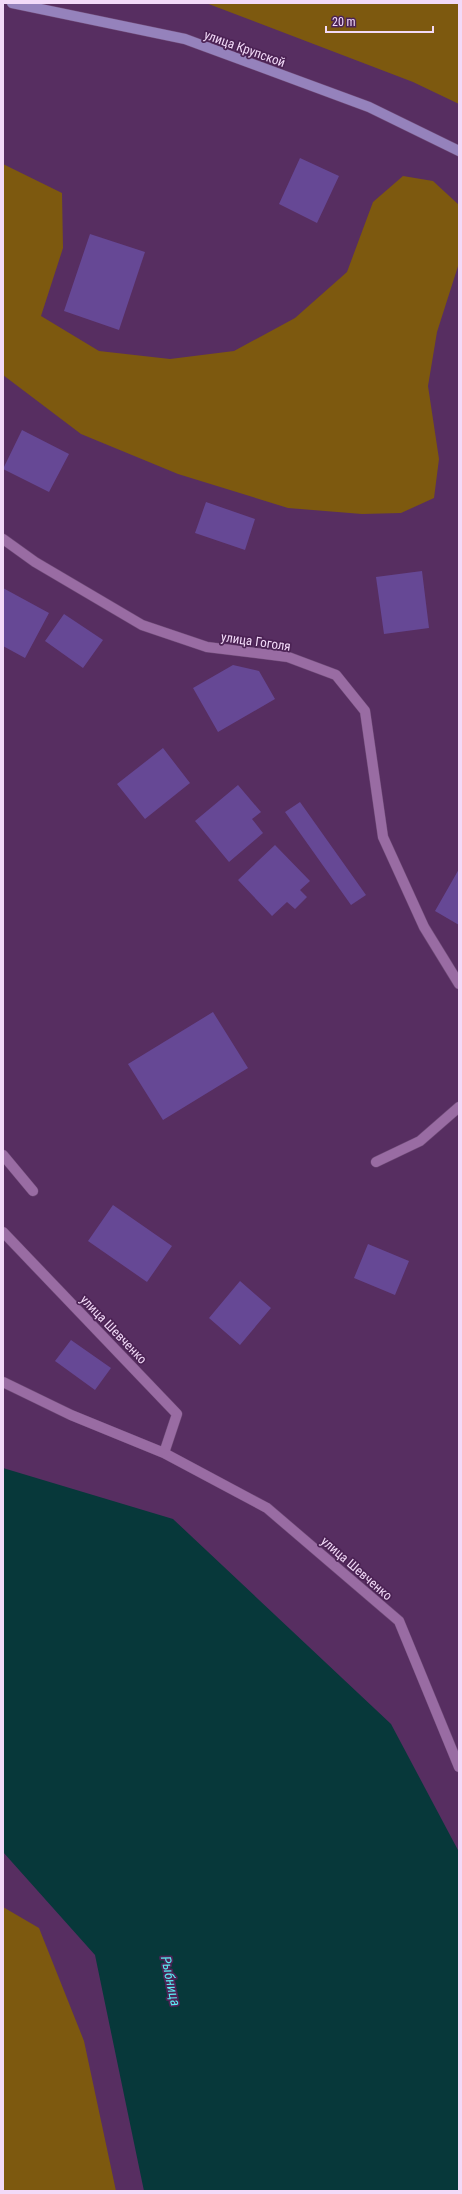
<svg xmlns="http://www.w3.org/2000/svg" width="462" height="2194" viewBox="0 0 462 2194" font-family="'Roboto Condensed',sans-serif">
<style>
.green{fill:#7d590f}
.water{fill:#07383a}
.building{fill:#664895}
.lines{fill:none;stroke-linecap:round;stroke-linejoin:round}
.lane-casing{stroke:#6f4b77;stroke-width:11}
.street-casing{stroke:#6f4b77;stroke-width:11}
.secondary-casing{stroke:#6f4b77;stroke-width:11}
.lane{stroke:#996ca3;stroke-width:10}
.street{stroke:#996ca3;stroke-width:10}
.secondary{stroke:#9582bc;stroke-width:10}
.labels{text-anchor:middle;stroke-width:3.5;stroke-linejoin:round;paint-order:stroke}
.street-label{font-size:13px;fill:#f2daf8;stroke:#4c2355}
.water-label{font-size:14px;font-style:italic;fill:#5aebf2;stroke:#4c2355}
</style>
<rect width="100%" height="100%" fill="#572e61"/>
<path class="green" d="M 206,3 L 459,3 L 459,104 L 413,82 Z
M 3,164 L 62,193 L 63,248 L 41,316 L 99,351 L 170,359 L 234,351 L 295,318 L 347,272 L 373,202 L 403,176 L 433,181 L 459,205 L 459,263 L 437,332 L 428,386 L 439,459 L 434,498 L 401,513 L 362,514 L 288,508 L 178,474 L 81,434 L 3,375 Z
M 3,1907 L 39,1928 L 84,2041 L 116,2191 L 3,2191 Z"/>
<path class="water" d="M 3,1468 L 173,1519 L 391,1724 L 459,1852 L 459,2191 L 144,2191 L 95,1955 L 3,1852 Z"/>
<path class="building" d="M 300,158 L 339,176 L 317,223 L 279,204 Z
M 90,234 L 145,252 L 119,330 L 64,311 Z
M 22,430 L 69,454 L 49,492 L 3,469 Z
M 206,502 L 255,519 L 245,550 L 195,533 Z
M 422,571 L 429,628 L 384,634 L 376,577 Z
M 3,588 L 49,613 L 25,658 L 3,646 Z
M 64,614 L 103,640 L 83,668 L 45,641 Z
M 233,665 L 259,671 L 275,699 L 218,732 L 193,688 Z
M 163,748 L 190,783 L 145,819 L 117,784 Z
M 238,785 L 261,812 L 252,819 L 263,833 L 229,862 L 195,821 Z
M 300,802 L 366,895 L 351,905 L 285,812 Z
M 275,845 L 310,881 L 300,890 L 307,897 L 295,909 L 287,902 L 272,916 L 238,880 Z
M 459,869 L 459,925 L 435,911 Z
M 213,1012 L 248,1068 L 163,1120 L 128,1064 Z
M 113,1205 L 172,1246 L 147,1282 L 88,1241 Z
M 368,1244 L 409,1261 L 395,1295 L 354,1278 Z
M 240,1281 L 271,1308 L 240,1345 L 209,1318 Z
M 71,1340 L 111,1368 L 95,1390 L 55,1361 Z"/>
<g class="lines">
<defs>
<path id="lane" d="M 3,1155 L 33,1191"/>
<path id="street" d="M 3,539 L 35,562 L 142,625 L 207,647 L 288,657 L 336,675 L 365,711 L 383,837 L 424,927 L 459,984
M 376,1162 L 420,1141 L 459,1107
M 3,1232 L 177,1414 L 164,1453
M 3,1382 L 71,1415 L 164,1453 L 267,1508 L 399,1621 L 459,1767"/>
<path id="secondary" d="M 12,3 L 185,39 L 369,107 L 459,151"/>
</defs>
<use href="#lane" class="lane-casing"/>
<use href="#street" class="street-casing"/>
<use href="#secondary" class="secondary-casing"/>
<use href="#lane" class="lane"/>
<use href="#street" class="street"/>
<use href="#secondary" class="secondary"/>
</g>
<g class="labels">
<g class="street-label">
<text transform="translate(245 48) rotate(20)" y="5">улица Крупской</text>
<text transform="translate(256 641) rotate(8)" y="5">улица Гоголя</text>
<text transform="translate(114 1329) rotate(46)" y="5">улица Шевченко</text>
<text transform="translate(357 1568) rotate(41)" y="5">улица Шевченко</text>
</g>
<g class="water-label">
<text transform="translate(171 1981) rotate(78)" y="5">Рыбница</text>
</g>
</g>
<rect width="462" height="2194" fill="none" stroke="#f2daf8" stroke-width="8"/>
<path d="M326 26v6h107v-6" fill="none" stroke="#f2daf8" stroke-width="2"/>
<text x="332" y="26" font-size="12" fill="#f2daf8" stroke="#4c2355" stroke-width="3" paint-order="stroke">20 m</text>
</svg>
